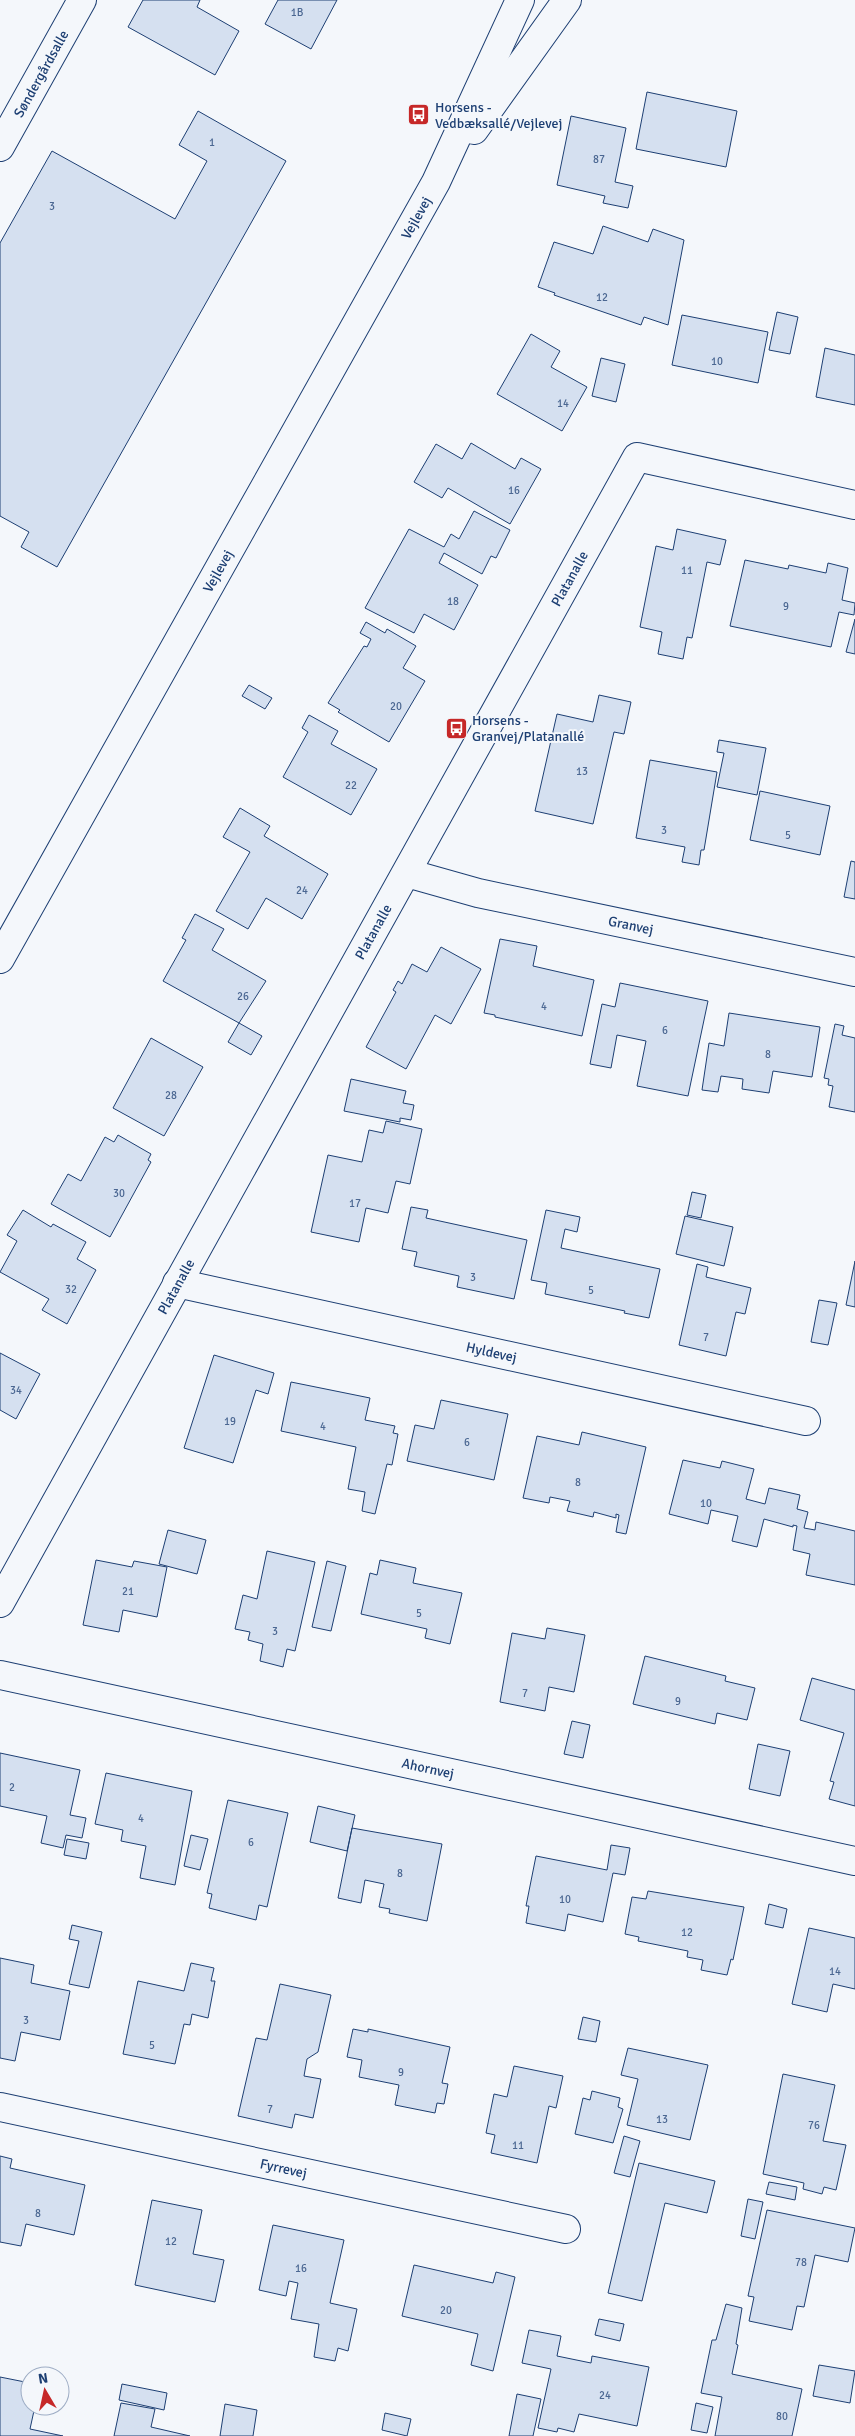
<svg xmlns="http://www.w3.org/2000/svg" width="855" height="2436" viewBox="0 0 855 2436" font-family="Signika,sans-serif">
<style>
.building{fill:#d5e0f0;stroke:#1d3f73}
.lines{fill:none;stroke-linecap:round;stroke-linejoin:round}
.minor-casing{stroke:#1d3f73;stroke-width:30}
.primary-casing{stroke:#1d3f73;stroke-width:30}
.minor{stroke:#f4f7fb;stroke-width:28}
.primary{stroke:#f4f7fb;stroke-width:28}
.labels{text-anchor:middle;stroke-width:4;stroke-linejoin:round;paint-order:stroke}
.number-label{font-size:11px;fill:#4b6792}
.street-label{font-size:14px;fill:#1d3f73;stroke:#f4f7fb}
.poi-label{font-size:14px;fill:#1d3f73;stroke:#f4f7fb;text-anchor:start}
</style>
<rect width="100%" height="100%" fill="#f4f7fb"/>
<path class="building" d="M 143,0 L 200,0 L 197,7 L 239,31 L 215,75 L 128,27 Z
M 278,0 L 337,0 L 311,49 L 265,24 Z
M 647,92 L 737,111 L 726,167 L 636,149 Z
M 198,111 L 286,161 L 57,567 L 21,547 L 29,532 L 0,516 L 0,243 L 52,151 L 175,219 L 207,161 L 179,145 Z
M 571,116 L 626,128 L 615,182 L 633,186 L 628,208 L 603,203 L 605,196 L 557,185 Z
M 603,226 L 648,242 L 653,229 L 684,240 L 668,325 L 644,317 L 641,325 L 554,295 L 555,293 L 538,287 L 554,242 L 593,254 Z
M 777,312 L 798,317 L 790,354 L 769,350 Z
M 682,315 L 768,332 L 758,383 L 672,365 Z
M 531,334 L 560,351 L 551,367 L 587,387 L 562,431 L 497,394 Z
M 825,348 L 855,355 L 855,405 L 816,397 Z
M 601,358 L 625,364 L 616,402 L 592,396 Z
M 471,443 L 515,469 L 521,458 L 541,469 L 510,524 L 448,488 L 442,498 L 414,482 L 436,444 L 462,459 Z
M 474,511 L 510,530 L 496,558 L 491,556 L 482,574 L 444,553 L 439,563 L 478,585 L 454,630 L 424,614 L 414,633 L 365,608 L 409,529 L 444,547 L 451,534 L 459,539 Z
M 677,529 L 726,540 L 720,565 L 707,562 L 692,638 L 687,637 L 683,659 L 658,654 L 662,632 L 640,627 L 656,546 L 673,550 Z
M 745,560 L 788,569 L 789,565 L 826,573 L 828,563 L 848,568 L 842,600 L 855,603 L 854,615 L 839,612 L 831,647 L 730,626 Z
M 855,619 L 855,654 L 846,652 Z
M 366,622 L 385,633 L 387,629 L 416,646 L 403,668 L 425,681 L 389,742 L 338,712 L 340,710 L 328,703 L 364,646 L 367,647 L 371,639 L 360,633 Z
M 249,685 L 272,698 L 265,709 L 242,696 Z
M 599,695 L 631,702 L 624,734 L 614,732 L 593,824 L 535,811 L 557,714 L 593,722 Z
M 309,715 L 338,731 L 331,744 L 377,769 L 351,815 L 283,777 L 308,732 L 302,728 Z
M 719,740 L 766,748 L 757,795 L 717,787 L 724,753 L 717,752 Z
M 650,760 L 717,772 L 704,850 L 701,850 L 699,865 L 682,862 L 685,847 L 636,838 Z
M 760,791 L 830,806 L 820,855 L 750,840 Z
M 240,808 L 270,826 L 264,836 L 328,874 L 302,919 L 266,898 L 248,929 L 216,911 L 250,852 L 223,837 Z
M 851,861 L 855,862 L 855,899 L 844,897 Z
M 195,914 L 224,929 L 212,950 L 266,981 L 239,1023 L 163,981 L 186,940 L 182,938 Z
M 500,939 L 537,946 L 533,966 L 594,980 L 582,1036 L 495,1017 L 495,1015 L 484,1013 Z
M 441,947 L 481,969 L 451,1024 L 435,1015 L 406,1069 L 366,1047 L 396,992 L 393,990 L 398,981 L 402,984 L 412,964 L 427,972 Z
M 620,983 L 708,1001 L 688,1096 L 637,1086 L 646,1041 L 617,1035 L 611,1068 L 590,1064 L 602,1004 L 615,1007 Z
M 729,1013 L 820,1027 L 812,1077 L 773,1071 L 769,1093 L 742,1089 L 743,1079 L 721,1076 L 718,1092 L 702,1090 L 709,1043 L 724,1046 Z
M 239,1023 L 262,1036 L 251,1055 L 228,1042 Z
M 835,1024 L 844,1026 L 842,1035 L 855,1038 L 855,1112 L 829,1107 L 833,1086 L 828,1085 L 829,1079 L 824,1078 Z
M 151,1038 L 203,1067 L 164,1136 L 113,1108 Z
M 351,1079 L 406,1091 L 403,1103 L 414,1105 L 411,1120 L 400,1118 L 400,1122 L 344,1111 Z
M 386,1121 L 422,1129 L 410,1184 L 396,1181 L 388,1213 L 366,1208 L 359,1242 L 311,1232 L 328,1155 L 362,1162 L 369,1130 L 383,1133 Z
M 118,1135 L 151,1154 L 148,1160 L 151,1162 L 110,1237 L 51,1204 L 68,1174 L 81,1181 L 105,1137 L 114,1142 Z
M 692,1192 L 706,1195 L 701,1218 L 687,1215 Z
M 411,1207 L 428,1210 L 426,1218 L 527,1240 L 514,1299 L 457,1287 L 459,1276 L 414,1266 L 417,1252 L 402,1249 Z
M 23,1210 L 51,1227 L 53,1224 L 86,1242 L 77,1259 L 96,1270 L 67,1324 L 42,1310 L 49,1299 L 0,1272 L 17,1241 L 7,1235 Z
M 546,1210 L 580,1217 L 577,1232 L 565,1229 L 561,1248 L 660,1269 L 649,1318 L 624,1313 L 625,1311 L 545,1294 L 547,1283 L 531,1280 Z
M 685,1216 L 733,1227 L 724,1266 L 676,1254 Z
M 855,1261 L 855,1307 L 846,1305 Z
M 697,1264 L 708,1267 L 706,1277 L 751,1288 L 745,1314 L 736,1312 L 726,1356 L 679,1345 Z
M 819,1300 L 837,1303 L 828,1345 L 811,1342 Z
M 0,1353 L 40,1374 L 16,1419 L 0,1410 Z
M 214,1355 L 274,1373 L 268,1394 L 256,1390 L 233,1463 L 184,1448 Z
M 291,1382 L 370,1398 L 365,1420 L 395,1426 L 393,1433 L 398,1434 L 392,1465 L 387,1464 L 375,1514 L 362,1511 L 365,1492 L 348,1489 L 356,1447 L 281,1431 Z
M 441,1400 L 508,1414 L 494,1480 L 407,1461 L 415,1425 L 434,1429 Z
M 582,1432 L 646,1447 L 626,1534 L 616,1532 L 619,1515 L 616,1514 L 616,1518 L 594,1512 L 593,1517 L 567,1511 L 570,1501 L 550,1497 L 549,1503 L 523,1498 L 537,1436 L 579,1445 Z
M 683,1460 L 720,1468 L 722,1461 L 754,1469 L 746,1499 L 765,1504 L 769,1488 L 800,1495 L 797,1509 L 808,1512 L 804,1528 L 815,1530 L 816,1522 L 855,1531 L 855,1585 L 806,1575 L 810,1554 L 793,1550 L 797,1526 L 793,1525 L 793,1527 L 764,1519 L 757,1547 L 732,1541 L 738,1516 L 711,1510 L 708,1524 L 669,1514 Z
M 168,1530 L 206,1540 L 197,1574 L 159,1564 Z
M 267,1551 L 315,1562 L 295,1651 L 287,1649 L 283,1667 L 260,1661 L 263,1644 L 248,1640 L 250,1632 L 235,1629 L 243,1595 L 257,1599 Z
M 96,1560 L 132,1567 L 134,1561 L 167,1567 L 157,1617 L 123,1610 L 119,1632 L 83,1625 Z
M 380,1560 L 416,1568 L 413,1583 L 462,1593 L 450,1644 L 425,1638 L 427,1629 L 361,1614 L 370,1573 L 377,1575 Z
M 327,1561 L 346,1566 L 331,1631 L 312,1627 Z
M 547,1628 L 585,1635 L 574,1692 L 549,1687 L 545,1711 L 500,1702 L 512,1633 L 545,1639 Z
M 645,1656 L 726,1676 L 725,1681 L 755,1688 L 747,1720 L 717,1713 L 715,1724 L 633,1704 Z
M 812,1678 L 855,1690 L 855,1806 L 829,1799 L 834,1782 L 830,1781 L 844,1733 L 800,1720 Z
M 572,1721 L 590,1725 L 583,1758 L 564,1754 Z
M 758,1744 L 790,1751 L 780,1796 L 749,1789 Z
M 0,1753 L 80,1770 L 70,1815 L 86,1818 L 82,1838 L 66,1835 L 63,1848 L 41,1843 L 47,1816 L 0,1806 Z
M 106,1773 L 192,1791 L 175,1885 L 140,1878 L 146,1846 L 121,1841 L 123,1830 L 95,1824 Z
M 228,1800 L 288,1813 L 267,1907 L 259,1905 L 256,1920 L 209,1908 L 212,1894 L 207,1893 Z
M 318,1806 L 355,1815 L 347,1851 L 310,1842 Z
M 352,1828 L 442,1844 L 427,1921 L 389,1913 L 390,1909 L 379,1907 L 384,1884 L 365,1880 L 361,1903 L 338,1898 Z
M 191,1835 L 208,1839 L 200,1870 L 184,1866 Z
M 67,1839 L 89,1843 L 86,1859 L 64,1855 Z
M 611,1845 L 630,1848 L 625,1875 L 613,1873 L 603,1922 L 568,1914 L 565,1931 L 526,1923 L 529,1906 L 526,1906 L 536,1856 L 607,1870 Z
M 648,1891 L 744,1907 L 733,1960 L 731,1959 L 727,1975 L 701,1970 L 703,1960 L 687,1957 L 688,1951 L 638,1941 L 639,1937 L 625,1934 L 632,1897 L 646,1899 Z
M 769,1904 L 787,1909 L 783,1928 L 765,1924 Z
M 72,1925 L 102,1932 L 89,1988 L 69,1984 L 79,1941 L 69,1939 Z
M 809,1928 L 855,1938 L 855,1989 L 833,1984 L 827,2012 L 792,2004 Z
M 0,1958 L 34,1965 L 31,1983 L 70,1991 L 60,2040 L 21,2032 L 15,2061 L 0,2058 Z
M 191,1963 L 214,1968 L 211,1981 L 215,1981 L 208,2018 L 192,2014 L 190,2025 L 184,2024 L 175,2064 L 123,2054 L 138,1981 L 184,1991 Z
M 280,1984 L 331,1995 L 318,2052 L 307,2059 L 304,2076 L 321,2079 L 313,2118 L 295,2114 L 292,2128 L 238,2116 L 256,2038 L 267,2040 Z
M 583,2017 L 600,2021 L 596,2042 L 578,2039 Z
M 353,2029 L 368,2032 L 368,2029 L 450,2047 L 442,2083 L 448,2084 L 444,2104 L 437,2103 L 435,2113 L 395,2105 L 399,2085 L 359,2077 L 362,2060 L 347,2057 Z
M 628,2048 L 708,2065 L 690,2140 L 627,2125 L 638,2079 L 621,2075 Z
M 514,2066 L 563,2076 L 556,2108 L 549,2106 L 537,2163 L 491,2153 L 495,2135 L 486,2133 L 494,2094 L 507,2097 Z
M 783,2074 L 835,2085 L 823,2141 L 846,2145 L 836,2190 L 824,2187 L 822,2194 L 803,2189 L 804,2183 L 763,2174 Z
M 592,2091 L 620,2098 L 618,2107 L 623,2109 L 613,2143 L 575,2134 L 583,2098 L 590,2100 Z
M 624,2136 L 640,2141 L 630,2177 L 614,2173 Z
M 0,2156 L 12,2159 L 10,2168 L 85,2185 L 74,2235 L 26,2224 L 21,2246 L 0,2242 Z
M 639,2163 L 715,2181 L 707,2213 L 665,2203 L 642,2301 L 608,2293 Z
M 769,2182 L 797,2187 L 795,2200 L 766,2194 Z
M 748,2199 L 763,2202 L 755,2239 L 741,2236 Z
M 152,2200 L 202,2210 L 193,2254 L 224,2260 L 215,2302 L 135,2285 Z
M 767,2210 L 855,2228 L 848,2262 L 815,2255 L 804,2307 L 797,2306 L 792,2330 L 749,2321 L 754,2297 L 748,2296 Z
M 273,2225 L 344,2240 L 330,2303 L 357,2309 L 348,2351 L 338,2348 L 335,2361 L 314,2357 L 319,2324 L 291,2319 L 298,2283 L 289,2281 L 286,2296 L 259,2290 Z
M 414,2265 L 493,2283 L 496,2272 L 515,2277 L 493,2371 L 471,2365 L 478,2334 L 402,2316 Z
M 726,2304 L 742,2308 L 736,2344 L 738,2345 L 732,2374 L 802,2389 L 792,2436 L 715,2436 L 722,2397 L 701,2393 L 712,2340 L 716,2340 Z
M 599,2319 L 624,2324 L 620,2341 L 595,2335 Z
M 529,2330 L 561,2336 L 557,2356 L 591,2363 L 592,2356 L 649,2367 L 637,2426 L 579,2414 L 574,2432 L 558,2428 L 557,2432 L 538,2428 L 551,2369 L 522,2363 Z
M 819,2365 L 855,2371 L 850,2403 L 813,2396 Z
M 0,2377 L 30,2383 L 30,2406 L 35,2406 L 30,2429 L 63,2436 L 0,2436 Z
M 122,2384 L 167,2393 L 164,2410 L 119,2400 Z
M 517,2394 L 541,2399 L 533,2436 L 509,2436 Z
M 121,2403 L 155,2409 L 151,2427 L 190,2436 L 114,2436 Z
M 696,2403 L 713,2407 L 707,2433 L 691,2430 Z
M 225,2404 L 257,2410 L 253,2436 L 220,2436 Z
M 385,2413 L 411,2419 L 407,2436 L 382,2430 Z"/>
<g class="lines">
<defs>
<g id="minor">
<path id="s1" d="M 0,147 L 82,0"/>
<path id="s2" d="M 407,873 L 478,893 L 855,972"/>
<path id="s3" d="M 177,1283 L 806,1421"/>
<path id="s4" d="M 0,1603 L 637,457 L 855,505"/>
<path id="s5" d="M 0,1675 L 855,1861"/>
<path id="s6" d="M 0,2107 L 566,2229"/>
</g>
<g id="primary">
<path d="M 474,130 L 567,0"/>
<path id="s7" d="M 0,959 L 436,182 L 520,0"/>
</g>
</defs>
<use href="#minor" class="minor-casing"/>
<use href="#primary" class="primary-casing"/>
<use href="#minor" class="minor"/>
<use href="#primary" class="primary"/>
</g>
<defs>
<symbol id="bus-square" viewBox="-11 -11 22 22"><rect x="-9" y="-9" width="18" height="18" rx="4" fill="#c62828" stroke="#f4f7fb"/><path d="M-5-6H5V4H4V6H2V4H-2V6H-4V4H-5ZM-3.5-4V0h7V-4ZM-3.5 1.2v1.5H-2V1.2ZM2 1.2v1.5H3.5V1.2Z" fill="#fff"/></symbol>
</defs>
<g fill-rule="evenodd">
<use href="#bus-square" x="406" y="102" width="25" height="25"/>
<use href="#bus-square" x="444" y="716" width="25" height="25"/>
</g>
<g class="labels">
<g class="number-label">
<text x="297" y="16">1B</text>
<text x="212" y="146">1</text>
<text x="599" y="163">87</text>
<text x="52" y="210">3</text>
<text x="602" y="301">12</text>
<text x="717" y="365">10</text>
<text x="563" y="407">14</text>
<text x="514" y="494">16</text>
<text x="687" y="574">11</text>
<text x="453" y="605">18</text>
<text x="786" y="610">9</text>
<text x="396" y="710">20</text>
<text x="582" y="775">13</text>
<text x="351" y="789">22</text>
<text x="664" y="834">3</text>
<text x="788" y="839">5</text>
<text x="302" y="894">24</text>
<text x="243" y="1000">26</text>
<text x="544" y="1010">4</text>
<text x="665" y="1034">6</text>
<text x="768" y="1058">8</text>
<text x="171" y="1099">28</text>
<text x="119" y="1197">30</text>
<text x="355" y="1207">17</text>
<text x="473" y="1281">3</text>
<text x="71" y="1293">32</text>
<text x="591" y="1294">5</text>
<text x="706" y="1341">7</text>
<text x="16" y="1394">34</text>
<text x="230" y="1425">19</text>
<text x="323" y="1430">4</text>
<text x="467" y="1446">6</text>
<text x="578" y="1486">8</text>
<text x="706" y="1507">10</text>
<text x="128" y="1595">21</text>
<text x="419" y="1617">5</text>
<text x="275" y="1635">3</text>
<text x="525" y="1697">7</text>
<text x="678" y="1705">9</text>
<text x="12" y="1791">2</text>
<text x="141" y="1822">4</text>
<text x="251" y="1846">6</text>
<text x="400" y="1877">8</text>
<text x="565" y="1903">10</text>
<text x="687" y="1936">12</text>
<text x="835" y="1975">14</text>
<text x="26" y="2024">3</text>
<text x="152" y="2049">5</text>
<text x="401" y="2076">9</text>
<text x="270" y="2113">7</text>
<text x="662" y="2123">13</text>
<text x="814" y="2129">76</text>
<text x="518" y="2149">11</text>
<text x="38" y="2217">8</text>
<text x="171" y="2245">12</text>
<text x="801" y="2266">78</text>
<text x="301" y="2272">16</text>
<text x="446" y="2314">20</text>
<text x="605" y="2399">24</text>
<text x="782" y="2420">80</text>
</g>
<g class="street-label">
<text dy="5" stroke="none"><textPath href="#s1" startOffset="84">Søndergårdsalle</textPath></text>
<text dy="5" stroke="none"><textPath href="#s7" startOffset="850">Vejlevej</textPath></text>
<text dy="5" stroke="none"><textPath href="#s7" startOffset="445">Vejlevej</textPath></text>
<text dy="5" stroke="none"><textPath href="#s4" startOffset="1172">Platanalle</textPath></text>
<text dy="5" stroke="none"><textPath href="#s2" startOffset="230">Granvej</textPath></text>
<text dy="5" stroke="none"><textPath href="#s4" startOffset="768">Platanalle</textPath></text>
<text dy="5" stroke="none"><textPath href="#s4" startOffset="362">Platanalle</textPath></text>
<text dy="5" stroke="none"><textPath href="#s3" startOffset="322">Hyldevej</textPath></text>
<text dy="5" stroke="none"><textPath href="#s5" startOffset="438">Ahornvej</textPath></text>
<text dy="5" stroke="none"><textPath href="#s6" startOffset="290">Fyrrevej</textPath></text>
</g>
<g class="poi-label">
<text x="435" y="112">Horsens -<tspan x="435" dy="16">Vedbæksallé/Vejlevej</tspan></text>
<text x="472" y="725">Horsens -<tspan x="472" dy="16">Granvej/Platanallé</tspan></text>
</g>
</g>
<g transform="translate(45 2391) rotate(351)"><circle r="24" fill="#f4f7fb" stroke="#9eadc5"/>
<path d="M0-4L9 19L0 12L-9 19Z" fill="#c62828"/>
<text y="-8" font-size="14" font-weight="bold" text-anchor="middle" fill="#1d3f73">N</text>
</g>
</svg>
